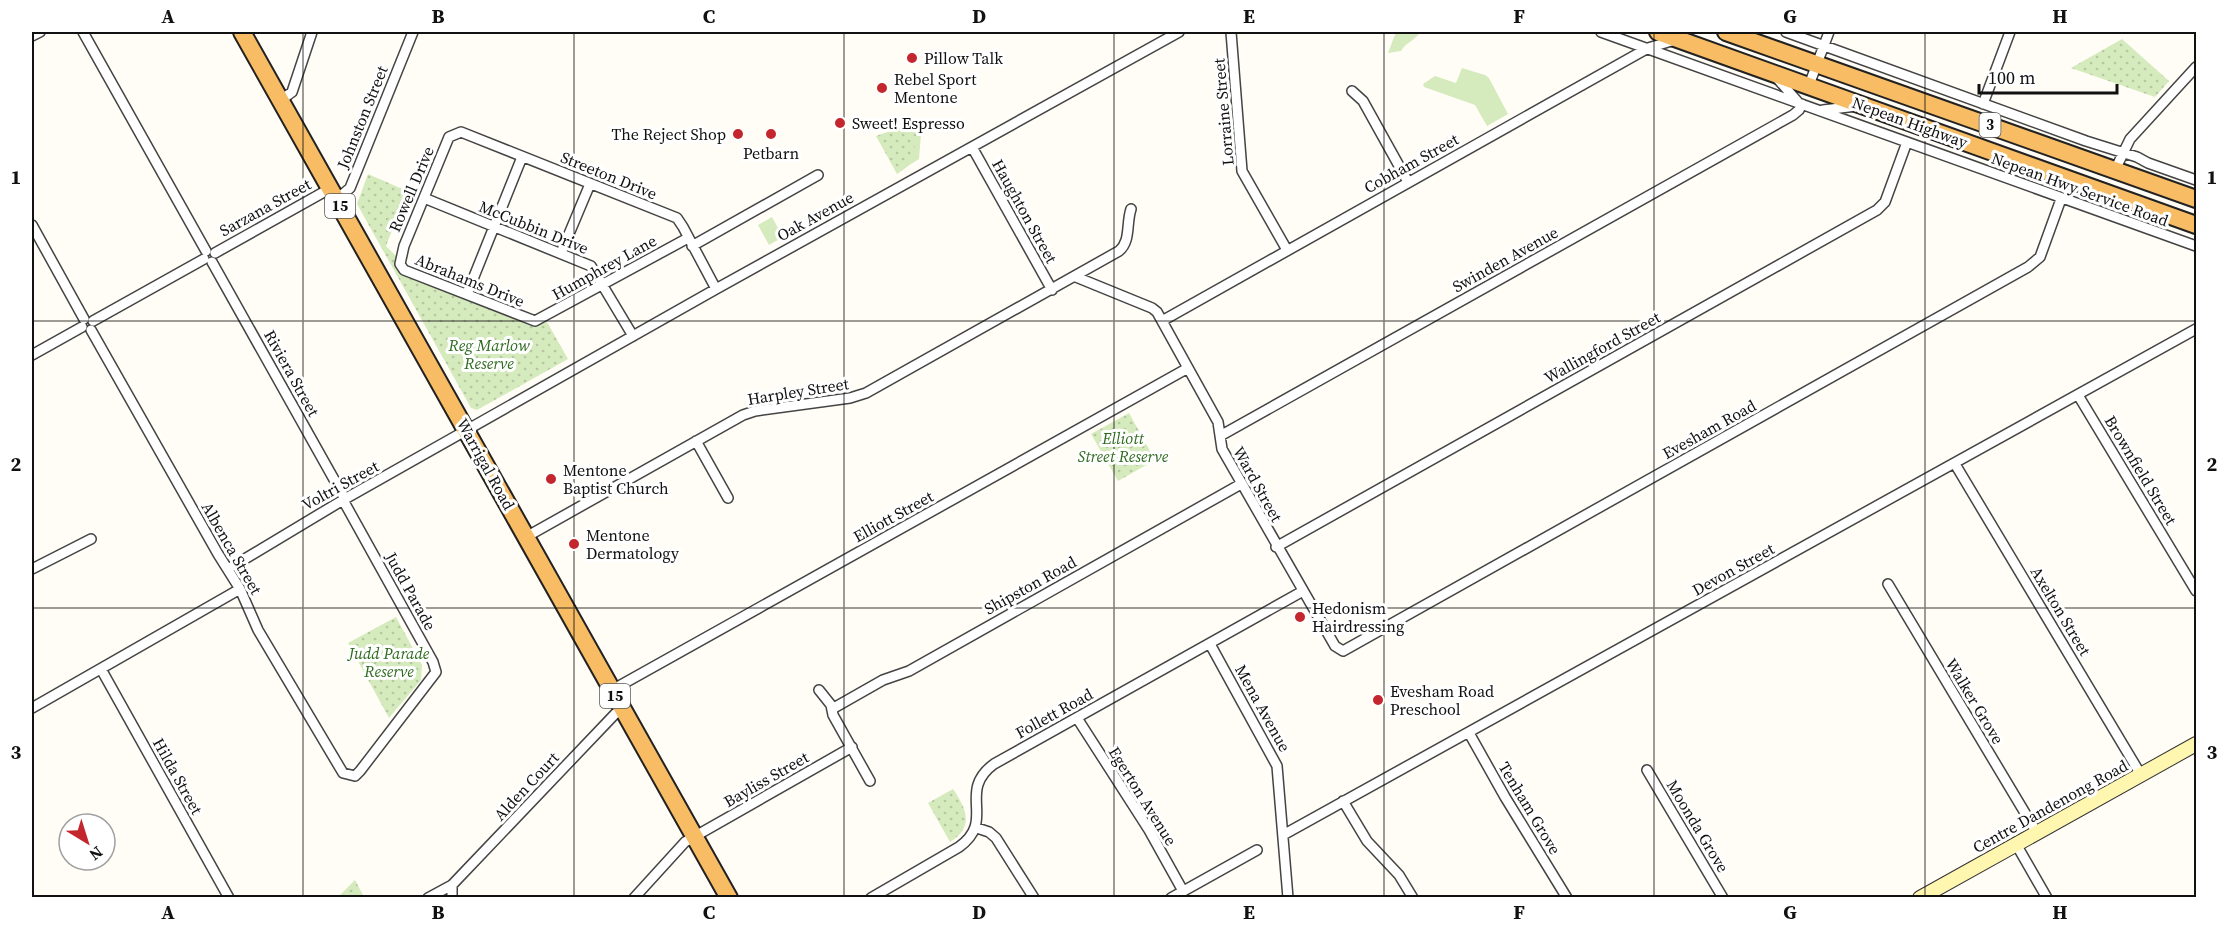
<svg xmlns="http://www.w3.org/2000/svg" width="2228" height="929" viewBox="0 0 2228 929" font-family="'Source Serif 4',serif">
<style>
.grass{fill:#d5ebbd}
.park{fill:url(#park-dots)}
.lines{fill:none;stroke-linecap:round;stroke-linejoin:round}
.minor-casing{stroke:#444;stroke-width:12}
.secondary-casing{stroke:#333;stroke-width:16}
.trunk-casing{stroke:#222;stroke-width:20}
.minor{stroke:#fff;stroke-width:9}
.secondary{stroke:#fff6b0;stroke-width:14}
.trunk{stroke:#f7bc64;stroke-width:16}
.grid{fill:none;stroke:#111;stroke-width:1.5;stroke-opacity:0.55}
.poi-dot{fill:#c4262e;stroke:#fff;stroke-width:2}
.labels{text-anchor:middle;stroke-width:6;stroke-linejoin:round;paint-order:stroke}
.shield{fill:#fff;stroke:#585858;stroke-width:1.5}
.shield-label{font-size:15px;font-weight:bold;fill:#111}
.poi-label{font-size:16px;fill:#111;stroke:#fff;text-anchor:start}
.street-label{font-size:16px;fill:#111;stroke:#fff}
.park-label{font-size:16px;font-style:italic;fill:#2f6b1f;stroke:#fff}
.neatline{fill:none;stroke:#111;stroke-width:2}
.grid-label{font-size:20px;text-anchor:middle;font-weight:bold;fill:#111}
</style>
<defs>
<pattern id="park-dots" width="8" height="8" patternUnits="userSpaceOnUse" patternTransform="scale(1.5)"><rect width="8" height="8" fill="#d5ebbd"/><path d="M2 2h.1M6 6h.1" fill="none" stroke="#b6c8a1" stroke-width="1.8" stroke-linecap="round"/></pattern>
</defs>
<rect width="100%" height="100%" fill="#fffdf5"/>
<path class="grass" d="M 1396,32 L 1420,32 C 1416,40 1406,42 1401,51 L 1388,53 Z
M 1462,68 L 1485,75 L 1489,78 L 1508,114 L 1487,126 L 1475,105 L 1424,87 L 1423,84 L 1435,76 L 1456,83 Z
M 922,122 L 919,159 L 903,169 Z
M 772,217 L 783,237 L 769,245 L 758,225 Z"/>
<path class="park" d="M 2122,39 L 2169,81 L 2155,97 L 2071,68 Z
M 925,119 L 907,167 L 897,174 L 876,136 Z
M 368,174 L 407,191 L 386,246 L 396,256 L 396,263 L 404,274 L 529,324 L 537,325 L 547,322 L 568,359 L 477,410 L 471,408 L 357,204 Z
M 1129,413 L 1155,460 L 1118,481 L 1091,434 Z
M 396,617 L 422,665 L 421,680 L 389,718 L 348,643 Z
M 953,789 C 966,808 975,827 950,842 L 928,803 Z
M 355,880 L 364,897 L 338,897 Z"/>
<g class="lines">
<defs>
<path id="minor" d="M 83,32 L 206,251
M 1231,32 L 1242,171 L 1287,250
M 1601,32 L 2196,246
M 1786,32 L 2086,141 L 2137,157 L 2148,163 L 2196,180
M 32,36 L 40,32
M 1776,77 L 1797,101
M 1809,85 L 1829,32
M 1352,91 L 1363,101 L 1408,182
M 281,100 L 292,92 L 312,32
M 1983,104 L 2010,32
M 1823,110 L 1857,106
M 972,147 L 1052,290
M 2115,170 L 2130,139 L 2196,67
M 424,198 L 591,266 L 633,336
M 338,202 L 337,199 L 350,188 L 413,32
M 32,225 L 84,319
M 688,238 L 535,321 L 404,270 L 400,264 L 404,246 L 449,137 L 461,132 L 677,218 L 683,227 L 716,289
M 692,246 L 818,175
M 215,253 L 331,188
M 561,253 L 590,184
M 212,262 L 345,499
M 1076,277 L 1152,308 L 1157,312 L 1218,422 L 1222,449 L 1335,646 L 1343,651 L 2028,267 L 2040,257 L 2061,199
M 467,294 L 522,157
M 93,321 L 204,259
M 1162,321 L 1648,48 L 1675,40
M 91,330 L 218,554 L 240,589 L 258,630 L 343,773 L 355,776 L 360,771 L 436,672 L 433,662 L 343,500
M 32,355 L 82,327
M 2078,395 L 2196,591
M 1220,436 L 1793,115 L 1799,110 L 1802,104
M 696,441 L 728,498
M 1955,464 L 2141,775
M 526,537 L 743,415 L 755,411 L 850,398 L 866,393 L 1119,251 C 1131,241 1126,224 1131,209
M 1276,547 L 1877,210 L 1885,202 L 1907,142
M 32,569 L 91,539
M 228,569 L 343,500 L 716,289 L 1179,32
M 1888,584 L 2037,833
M 1210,644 L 1277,766 L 1288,898
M 101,669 L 229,898
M 612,690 L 1188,368
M 819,690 L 831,705 L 833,715 L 870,781
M 32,708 L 240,589
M 832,709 L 883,680 L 909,671 L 1241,484
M 1077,718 L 1149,830 L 1183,891
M 1469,733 L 1505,797 L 1567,898
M 1647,770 L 1723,898
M 1343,801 L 1367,841 L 1399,875 L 1413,898
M 977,828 L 989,832 L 996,838 L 1034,898
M 1283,835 L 2196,329
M 2016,844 L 2047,898
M 428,898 L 452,885 L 615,714 L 622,709
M 452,898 L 452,885
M 634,898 L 685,842 L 852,747
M 871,898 L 959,847 C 997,820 956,792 994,764 L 1303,591
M 1171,898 L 1257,850"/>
<path id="secondary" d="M 1920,898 L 2196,744"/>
<path id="trunk" d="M 242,32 L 729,898
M 1658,32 L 2196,225
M 1726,32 L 2196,199"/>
</defs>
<use href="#minor" class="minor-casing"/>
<use href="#secondary" class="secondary-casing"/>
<use href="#trunk" class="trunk-casing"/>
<use href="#minor" class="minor"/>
<use href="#secondary" class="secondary"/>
<use href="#trunk" class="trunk"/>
</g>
<path class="grid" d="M 303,32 L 303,898M 574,32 L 574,898M 844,32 L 844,898M 1114,32 L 1114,898M 1384,32 L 1384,898M 1654,32 L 1654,898M 1925,32 L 1925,898M 32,321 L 2196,321M 32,608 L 2196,608"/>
<g class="poi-dot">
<circle cx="912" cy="58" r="6"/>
<circle cx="882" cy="88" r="6"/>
<circle cx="840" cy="123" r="6"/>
<circle cx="738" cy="134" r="6"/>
<circle cx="771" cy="134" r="6"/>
<circle cx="551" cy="479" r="6"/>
<circle cx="574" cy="544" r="6"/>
<circle cx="1300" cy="617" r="6"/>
<circle cx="1378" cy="700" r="6"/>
</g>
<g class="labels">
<g class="shield">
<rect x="1979.5" y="113" width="21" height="24" rx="4.5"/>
<rect x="325" y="194" width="30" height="24" rx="4.5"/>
<rect x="600" y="684" width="30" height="24" rx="4.5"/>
</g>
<g class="shield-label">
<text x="1990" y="130">3</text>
<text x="340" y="211">15</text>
<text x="615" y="701">15</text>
</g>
<g class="poi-label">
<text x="924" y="64">Pillow Talk</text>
<text x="894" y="85">Rebel Sport<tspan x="894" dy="18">Mentone</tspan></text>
<text x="852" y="129">Sweet! Espresso</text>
<text x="726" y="140" text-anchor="end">The Reject Shop</text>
<text x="771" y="159" text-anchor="middle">Petbarn</text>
<text x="563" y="476">Mentone<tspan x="563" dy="18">Baptist Church</tspan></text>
<text x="586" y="541">Mentone<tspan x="586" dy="18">Dermatology</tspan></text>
<text x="1312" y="614">Hedonism<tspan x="1312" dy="18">Hairdressing</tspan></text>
<text x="1390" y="697">Evesham Road<tspan x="1390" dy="18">Preschool</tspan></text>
</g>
<g class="street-label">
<text transform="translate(1223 112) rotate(-95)" y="6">Lorraine Street</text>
<text transform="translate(362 117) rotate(-68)" y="6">Johnston Street</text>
<text transform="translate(1910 122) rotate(20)" y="6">Nepean Highway</text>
<text transform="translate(1411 163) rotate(-29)" y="6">Cobham Street</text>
<text transform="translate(609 175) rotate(22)" y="6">Streeton Drive</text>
<text transform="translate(411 189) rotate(-67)" y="6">Rowell Drive</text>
<text transform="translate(2080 189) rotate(20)" y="6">Nepean Hwy Service Road</text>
<text transform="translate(265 207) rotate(-29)" y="6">Sarzana Street</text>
<text transform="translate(1025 211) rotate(61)" y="6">Haughton Street</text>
<text transform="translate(815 216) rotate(-29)" y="6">Oak Avenue</text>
<text transform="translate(534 227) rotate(22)" y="6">McCubbin Drive</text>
<text transform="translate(1505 259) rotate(-29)" y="6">Swinden Avenue</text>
<text transform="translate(604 267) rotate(-29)" y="6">Humphrey Lane</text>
<text transform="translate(470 280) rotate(22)" y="6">Abrahams Drive</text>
<text transform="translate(1602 347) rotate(-29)" y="6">Wallingford Street</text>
<text transform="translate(292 373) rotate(61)" y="6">Riviera Street</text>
<text transform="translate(798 391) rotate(-9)" y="6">Harpley Street</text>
<text transform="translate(1709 429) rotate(-29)" y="6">Evesham Road</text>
<text transform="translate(486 464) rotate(61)" y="6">Warrigal Road</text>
<text transform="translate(2141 470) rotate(59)" y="6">Brownfield Street</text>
<text transform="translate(1258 484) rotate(61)" y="6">Ward Street</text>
<text transform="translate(340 485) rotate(-29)" y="6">Voltri Street</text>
<text transform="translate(893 516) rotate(-29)" y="6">Elliott Street</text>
<text transform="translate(232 548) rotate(60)" y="6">Albenca Street</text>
<text transform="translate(1733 569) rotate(-29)" y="6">Devon Street</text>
<text transform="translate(1030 585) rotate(-29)" y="6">Shipston Road</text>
<text transform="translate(411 591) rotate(61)" y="6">Judd Parade</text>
<text transform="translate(2061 611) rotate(59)" y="6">Axelton Street</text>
<text transform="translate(1975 701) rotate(59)" y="6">Walker Grove</text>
<text transform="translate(1263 708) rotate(61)" y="6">Mena Avenue</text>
<text transform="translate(1054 713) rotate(-29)" y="6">Follett Road</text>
<text transform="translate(178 776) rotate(61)" y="6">Hilda Street</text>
<text transform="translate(766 779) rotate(-30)" y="6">Bayliss Street</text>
<text transform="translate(526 786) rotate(-47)" y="6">Alden Court</text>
<text transform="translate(1143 796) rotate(58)" y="6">Egerton Avenue</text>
<text transform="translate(2050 806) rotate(-29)" y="6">Centre Dandenong Road</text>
<text transform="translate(1530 808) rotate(59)" y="6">Tenham Grove</text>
<text transform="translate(1698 826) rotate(59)" y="6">Moonda Grove</text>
</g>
<g class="park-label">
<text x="489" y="351">Reg Marlow<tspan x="489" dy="18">Reserve</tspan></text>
<text x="1123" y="444">Elliott<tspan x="1123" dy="18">Street Reserve</tspan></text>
<text x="389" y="659">Judd Parade<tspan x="389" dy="18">Reserve</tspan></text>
</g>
</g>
<rect width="2228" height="929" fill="none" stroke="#ffffff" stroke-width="66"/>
<g transform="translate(87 842) rotate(142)"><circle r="28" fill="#ffffff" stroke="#a0a0a0" stroke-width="1.5"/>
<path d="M0-4.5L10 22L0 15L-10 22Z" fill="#c4262e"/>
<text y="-9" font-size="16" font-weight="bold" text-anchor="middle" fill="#111111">N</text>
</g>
<path d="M1979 84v9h138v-9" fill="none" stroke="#111111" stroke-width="3"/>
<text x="1988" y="84" font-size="18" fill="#111111" stroke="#ffffff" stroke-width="4.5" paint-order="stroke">100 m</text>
<rect x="33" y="33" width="2162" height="863" class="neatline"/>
<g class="grid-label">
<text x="168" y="23">A</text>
<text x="438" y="23">B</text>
<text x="709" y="23">C</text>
<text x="979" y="23">D</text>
<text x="1249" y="23">E</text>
<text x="1519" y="23">F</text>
<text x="1790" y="23">G</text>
<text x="2060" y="23">H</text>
<text x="16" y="184">1</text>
<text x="2212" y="184">1</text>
<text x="16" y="471">2</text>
<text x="2212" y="471">2</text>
<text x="16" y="759">3</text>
<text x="2212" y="759">3</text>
<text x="168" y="919">A</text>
<text x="438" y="919">B</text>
<text x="709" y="919">C</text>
<text x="979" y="919">D</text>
<text x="1249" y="919">E</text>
<text x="1519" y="919">F</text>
<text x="1790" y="919">G</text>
<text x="2060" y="919">H</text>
</g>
</svg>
